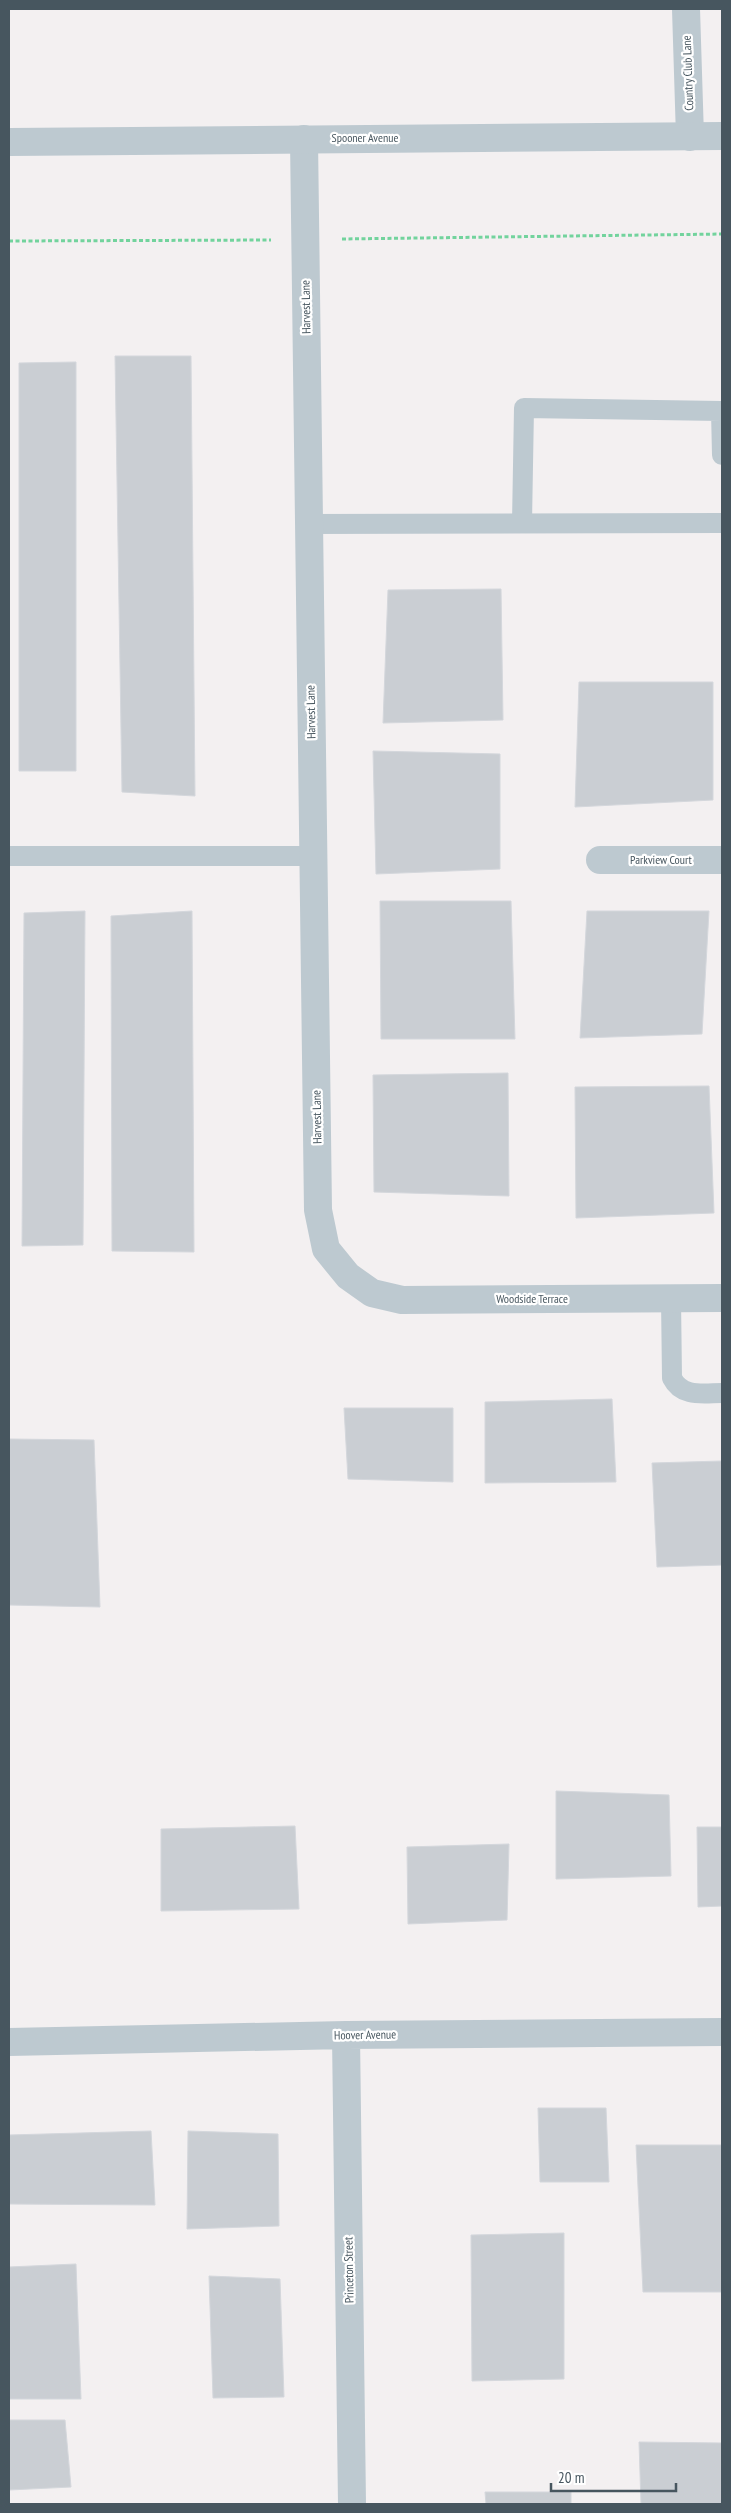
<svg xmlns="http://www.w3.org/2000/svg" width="731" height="2513" viewBox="0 0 731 2513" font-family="'PT Sans Narrow',sans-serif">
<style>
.building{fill:#caced3;stroke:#d4d7dc}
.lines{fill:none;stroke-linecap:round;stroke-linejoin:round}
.path{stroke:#72d39d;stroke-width:3;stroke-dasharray:4 2.5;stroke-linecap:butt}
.service{stroke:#bdc9d0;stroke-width:20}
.minor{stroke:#bdc9d0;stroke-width:28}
.tertiary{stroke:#bdc9d0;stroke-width:28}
.labels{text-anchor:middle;stroke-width:4.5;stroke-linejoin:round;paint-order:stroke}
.street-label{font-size:12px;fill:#47565f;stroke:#fff}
</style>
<rect width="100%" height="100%" fill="#f3f0f1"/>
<path class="building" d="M 115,356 L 191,356 L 195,796 L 122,792 Z
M 76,362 L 76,771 L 19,771 L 19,363 Z
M 501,589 L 503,720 L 383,723 L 388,590 Z
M 579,682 L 713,682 L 713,800 L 575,807 Z
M 373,751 L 500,754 L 500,869 L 376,874 Z
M 380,901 L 511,901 L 515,1039 L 381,1039 Z
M 85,911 L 83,1245 L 22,1246 L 24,913 Z
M 192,911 L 194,1252 L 112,1251 L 111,916 Z
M 587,911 L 709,911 L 702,1034 L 580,1038 Z
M 508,1073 L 509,1196 L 374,1192 L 373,1075 Z
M 709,1086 L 714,1213 L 576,1218 L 575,1087 Z
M 612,1399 L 616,1482 L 485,1483 L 485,1402 Z
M 344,1408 L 453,1408 L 453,1482 L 348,1479 Z
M 9,1439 L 94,1440 L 100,1607 L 9,1605 Z
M 722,1461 L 722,1565 L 657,1567 L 652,1463 Z
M 556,1791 L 669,1795 L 671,1876 L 556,1879 Z
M 295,1826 L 299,1909 L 161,1911 L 161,1829 Z
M 697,1827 L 722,1827 L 722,1906 L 698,1907 Z
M 509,1844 L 507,1920 L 408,1924 L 407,1847 Z
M 538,2108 L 606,2108 L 609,2182 L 540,2182 Z
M 151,2131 L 155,2205 L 9,2204 L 9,2135 Z
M 188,2131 L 278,2134 L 279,2226 L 187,2229 Z
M 636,2145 L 722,2145 L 722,2292 L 643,2292 Z
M 564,2233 L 564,2379 L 472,2381 L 471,2235 Z
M 76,2264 L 81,2399 L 9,2399 L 9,2267 Z
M 209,2276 L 280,2279 L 284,2397 L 213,2398 Z
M 9,2420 L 65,2420 L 71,2487 L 9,2490 Z
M 639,2442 L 722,2443 L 722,2504 L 641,2504 Z
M 485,2492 L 571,2492 L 571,2504 L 486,2504 Z"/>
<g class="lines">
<path class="path" d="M 342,239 L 722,234
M 9,241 L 271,240"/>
<path class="service" d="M 522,523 L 524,408 L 721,411 L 722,455
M 309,524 L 722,523
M 9,856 L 313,856
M 671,1299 L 672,1378 C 682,1398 704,1393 722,1393"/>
<path class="minor" d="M 686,9 L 690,137
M 304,139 L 318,1210 L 326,1249 L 348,1276 L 372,1293 L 402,1300 L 722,1298
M 600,860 L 722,860
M 346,2035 L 352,2504
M 9,2042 L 346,2035 L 722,2032"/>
<path class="tertiary" d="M 9,142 L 722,136"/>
</g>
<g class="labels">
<g class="street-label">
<text transform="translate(688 73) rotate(-92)" y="4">Country Club Lane</text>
<text x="365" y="142">Spooner Avenue</text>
<text transform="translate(306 307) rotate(-91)" y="4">Harvest Lane</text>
<text transform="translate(311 712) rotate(-91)" y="4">Harvest Lane</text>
<text x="661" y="864">Parkview Court</text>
<text transform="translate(317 1117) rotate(-91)" y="4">Harvest Lane</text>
<text x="532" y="1303">Woodside Terrace</text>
<text transform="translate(365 2035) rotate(-1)" y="4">Hoover Avenue</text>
<text transform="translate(349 2270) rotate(-91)" y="4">Princeton Street</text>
</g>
</g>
<rect width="731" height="2513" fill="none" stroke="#47565f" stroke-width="20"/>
<path d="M551 2483v8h125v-8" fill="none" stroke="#47565f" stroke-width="2.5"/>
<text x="558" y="2483" font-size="15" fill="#47565f" stroke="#ffffff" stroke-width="4" paint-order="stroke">20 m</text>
</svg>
